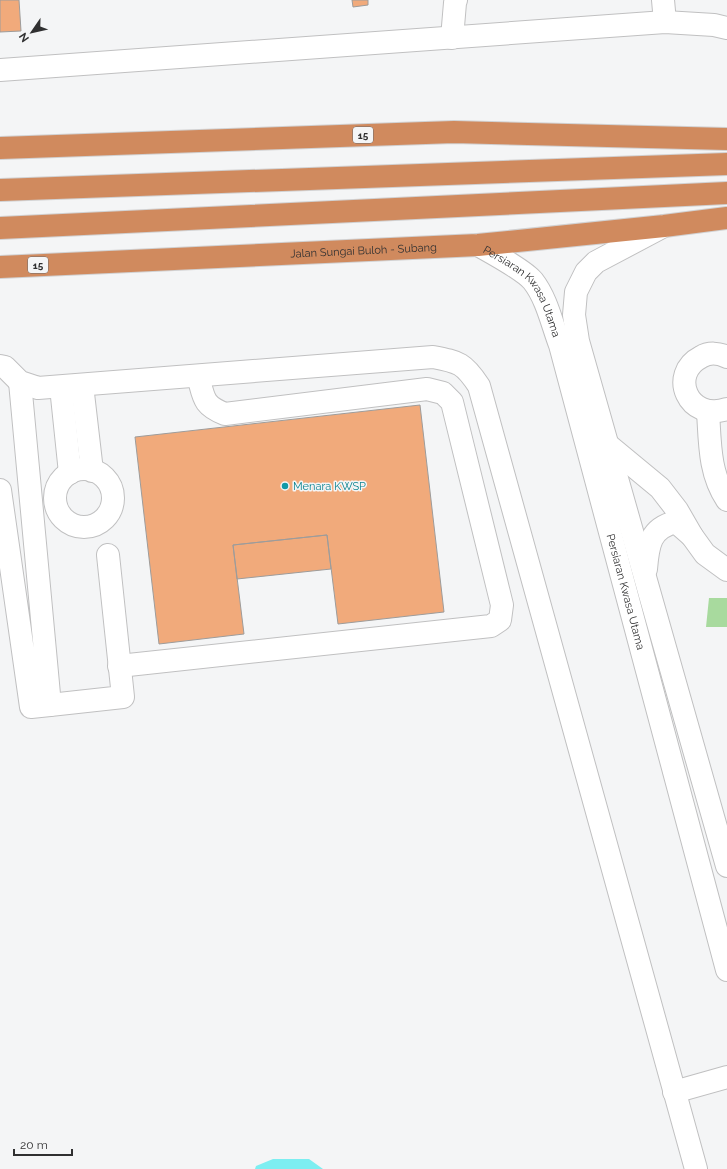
<svg xmlns="http://www.w3.org/2000/svg" width="727" height="1169" viewBox="0 0 727 1169" font-family="Raleway,sans-serif">
<style>
.green{fill:#a8da9e}
.water{fill:#7deef1}
.building{fill:#f1aa7b;stroke:#9d9c9b}
.lines{fill:none;stroke-linecap:round;stroke-linejoin:round}
.minor-casing{stroke:#c0c0c1;stroke-width:24}
.highway-casing{stroke:#d1d1d2;stroke-width:24}
.minor{stroke:#fff;stroke-width:22}
.highway{stroke:#d08a5e;stroke-width:22}
.culture-dot{fill:#0f9aa8;stroke:#f4f5f6;stroke-width:1.5}
.labels{text-anchor:middle;stroke-width:3;stroke-linejoin:round;paint-order:stroke}
.shield{fill:#f4f5f6;stroke:#6b6b6c;stroke-width:1}
.shield-label{font-size:10px;font-weight:bold;fill:#303031}
.street-label{font-size:11px;fill:#303031;stroke:#f4f5f6}
.culture-label{font-size:11px;fill:#0d838f;stroke:#f4f5f6;text-anchor:start}
</style>
<rect width="100%" height="100%" fill="#f4f5f6"/>
<path class="green" d="M 709,598 L 727,598 L 727,627 L 706,627 Z"/>
<path class="water" d="M 273,1159 L 309,1159 L 323,1169 L 255,1169 L 256,1166 Z"/>
<path class="building" d="M 0,0 L 19,0 L 21,31 L 0,32 Z
M 352,0 L 368,0 L 368,5 L 353,7 Z
M 420,405 L 444,612 L 338,624 L 327,535 L 233,545 L 244,634 L 159,644 L 135,437 Z
M 327,535 L 331,569 L 237,579 L 233,545 Z"/>
<g class="lines">
<defs>
<g id="minor">
<path d="M 663,0 L 665,22"/>
<path d="M 452,38 L 455,3 L 456,0"/>
<path d="M 0,70 L 665,22 L 714,25 L 727,28"/>
<path d="M 664,226 L 596,262 L 586,272 L 576,292 L 574,315 L 578,341 L 727,866"/>
<path id="s1" d="M 478,245 C 492,253 524,270 533,281 C 547,299 552,324 560,345 L 727,970"/>
<path d="M 727,357 C 719,353 709,352 701,357 C 668,374 688,422 727,409"/>
<path d="M 0,366 L 5,367 L 20,382 L 38,388 L 433,357 C 459,362 464,363 479,386 L 696,1169"/>
<path d="M 82,385 L 92,471"/>
<path d="M 61,387 L 70,473"/>
<path d="M 708,411 C 710,443 709,473 727,500"/>
<path d="M 608,445 L 660,488 L 677,510 L 692,536 L 705,554 L 727,570"/>
<circle cx="84" cy="498" r="29"/>
<path d="M 0,490 L 31,707 L 50,705 L 20,382"/>
<path d="M 646,569 C 648,545 650,528 676,522 L 692,536"/>
<path d="M 119,666 L 491,626 L 500,620 L 502,605 L 452,402 L 443,393 L 427,389 L 225,414 C 202,405 204,397 198,376"/>
<path d="M 50,705 L 123,697 L 108,555"/>
<path d="M 674,1092 L 727,1077"/>
</g>
<g id="highway">
<path d="M 0,148 L 454,132 L 727,139"/>
<path d="M 0,190 L 727,164"/>
<path d="M 0,228 L 727,193"/>
<path id="s2" d="M 0,267 L 478,245 L 664,226 L 727,218"/>
</g>
</defs>
<use href="#minor" class="minor-casing"/>
<use href="#highway" class="highway-casing"/>
<use href="#minor" class="minor"/>
<use href="#highway" class="highway"/>
</g>
<circle class="culture-dot" cx="285" cy="486" r="4"/>
<g class="labels">
<g class="shield">
<rect x="353" y="127" width="20" height="16" rx="3"/>
<rect x="28" y="257" width="20" height="16" rx="3"/>
</g>
<g class="shield-label">
<text x="363" y="139">15</text>
<text x="38" y="269">15</text>
</g>
<g class="street-label">
<text dy="4" stroke="none"><textPath href="#s2" startOffset="364">Jalan Sungai Buloh - Subang</textPath></text>
<text dy="4" stroke="none"><textPath href="#s1" startOffset="67">Persiaran Kwasa Utama</textPath></text>
<text dy="4" stroke="none"><textPath href="#s1" startOffset="391">Persiaran Kwasa Utama</textPath></text>
</g>
<g class="culture-label">
<text x="293" y="490">Menara KWSP</text>
</g>
</g>
<g transform="translate(32 32) rotate(236)" stroke="#f4f5f6" stroke-width="3" paint-order="stroke">
<path d="M0-3L7 15L0 10L-7 15Z" fill="#303031"/>
<text y="-6" font-size="11" font-weight="bold" text-anchor="middle" fill="#303031">N</text>
</g>
<path d="M14 1149v6h58v-6" fill="none" stroke="#303031" stroke-width="2"/>
<text x="20" y="1149" font-size="12" fill="#303031" stroke="#f4f5f6" stroke-width="3" paint-order="stroke">20 m</text>
</svg>
